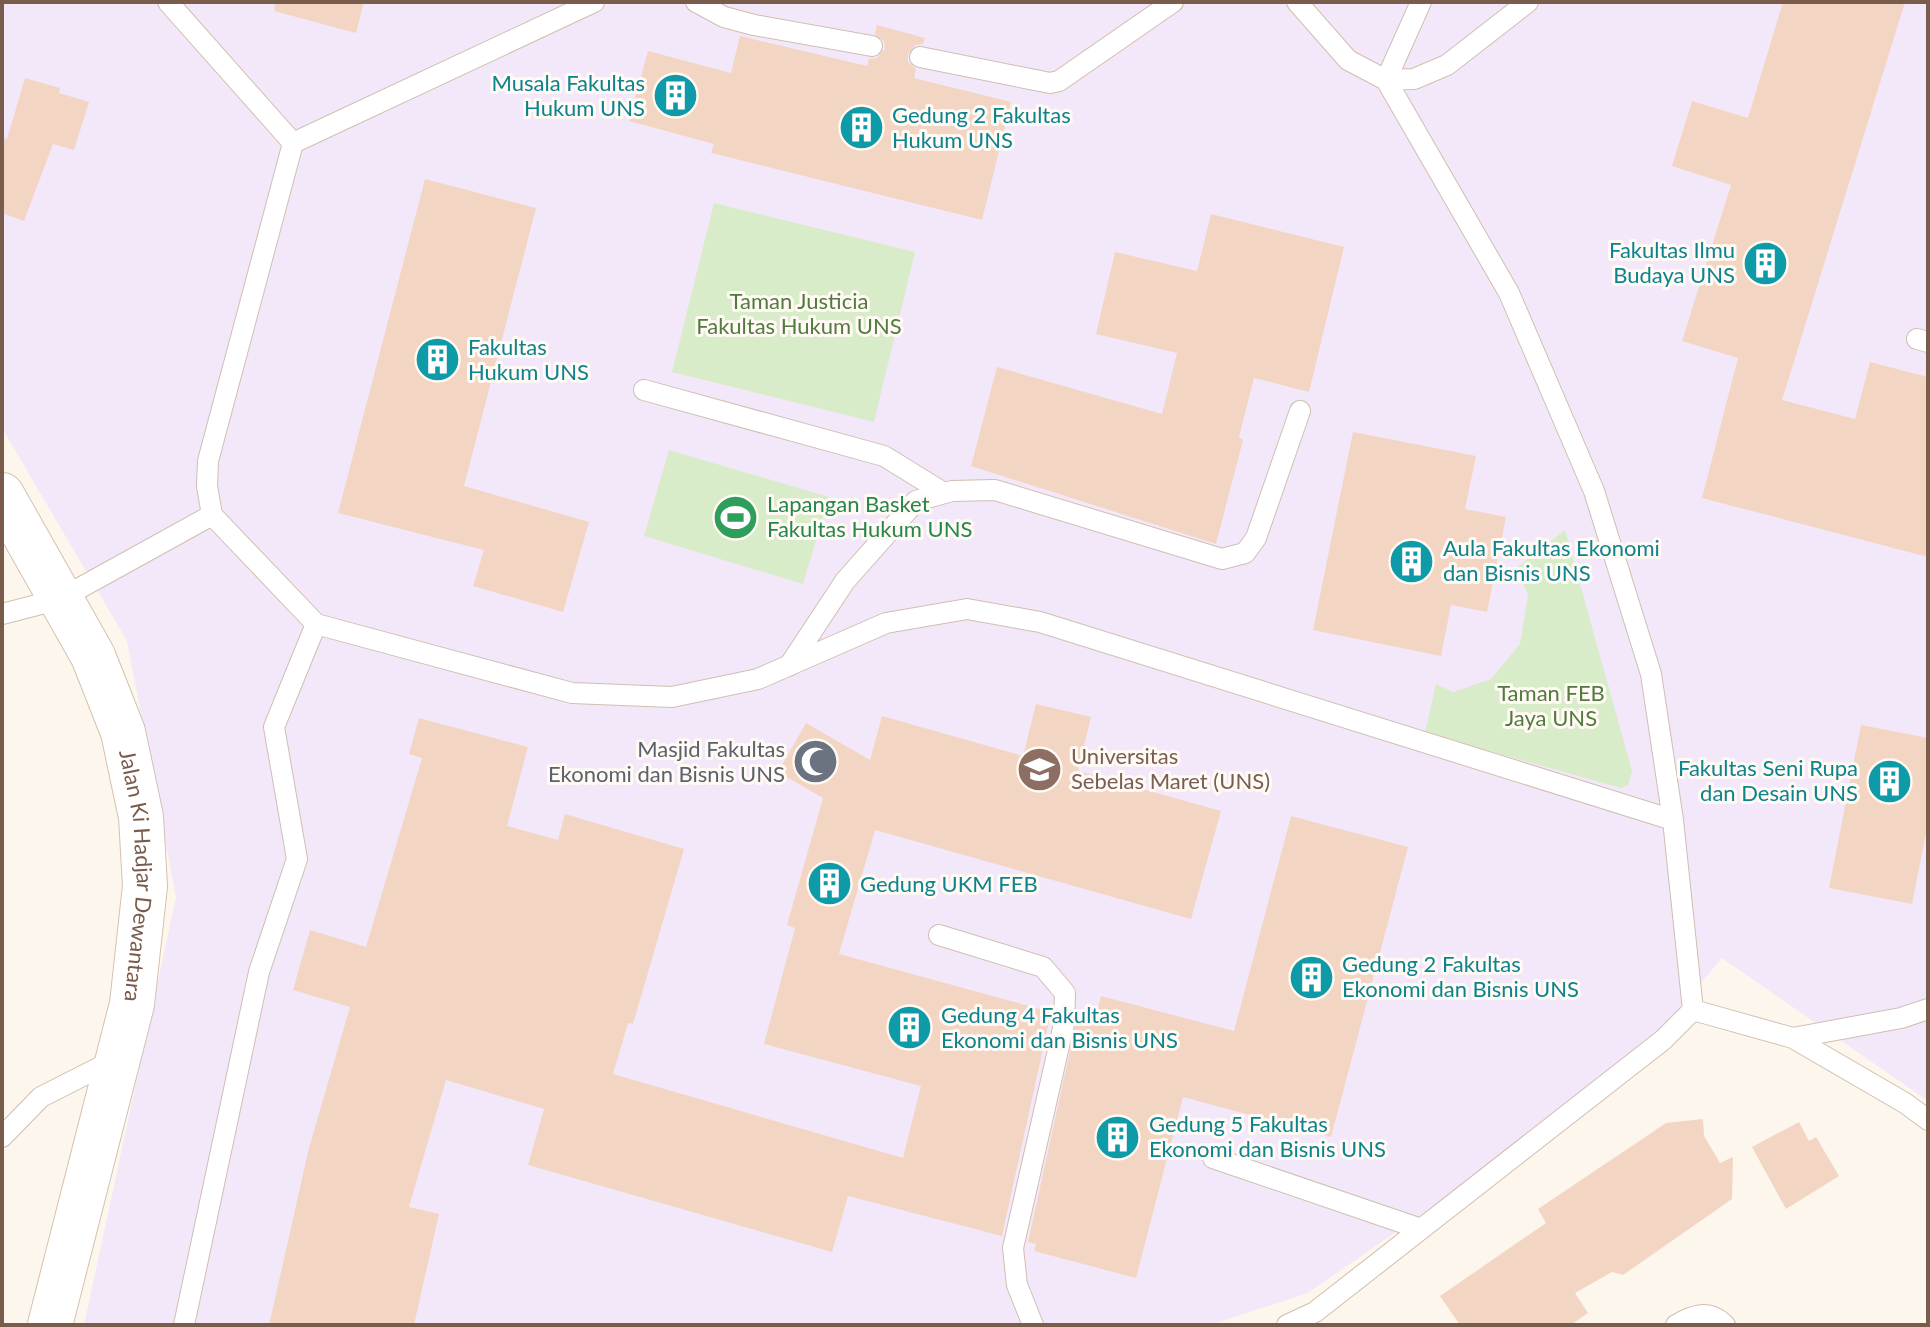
<svg xmlns="http://www.w3.org/2000/svg" width="1930" height="1327" viewBox="0 0 1930 1327" font-family="Lato,sans-serif">
<style>
.education{fill:#f3e8fa}
.green{fill:#d8ecc9}
.building{fill:#f3d5c3}
.lines{fill:none;stroke-linecap:round;stroke-linejoin:round}
.service-casing{stroke:#d1beb0;stroke-width:22}
.secondary-casing{stroke:#d6c0b0;stroke-width:46}
.service{stroke:#fff;stroke-width:20}
.secondary{stroke:#fff;stroke-width:44}
.labels{text-anchor:middle;stroke-width:6;stroke-linejoin:round;paint-order:stroke}
.culture-label{font-size:22px;fill:#0d838f;stroke:#fffaf3;text-anchor:start}
.park-label{font-size:22px;fill:#537a41;stroke:#fffaf3}
.leisure-label{font-size:22px;fill:#27864d;stroke:#fffaf3;text-anchor:start}
.worship-label{font-size:22px;fill:#5b616d;stroke:#fffaf3;text-anchor:end}
.education-label{font-size:22px;fill:#785e54;stroke:#fffaf3;text-anchor:start}
.street-label{font-size:22px;fill:#7a5c4d;stroke:#fffaf3}
</style>
<rect width="100%" height="100%" fill="#fdf6ec"/>
<path class="education" d="M 2,2 L 1928,2 L 1928,1101 L 1722,958 L 1654,1038 L 1515,1149 L 1308,1293 L 1210,1325 L 84,1325 L 176,897 L 127,641 L 2,428 Z"/>
<path class="green" d="M 714,203 L 915,252 L 874,422 L 672,372 Z
M 669,450 L 829,497 L 803,584 L 644,536 Z
M 1565,530 L 1632,771 L 1628,785 L 1621,788 L 1425,733 L 1436,684 L 1453,692 L 1491,679 L 1520,644 L 1528,594 L 1516,568 Z"/>
<path class="building" d="M 275,2 L 364,2 L 356,33 L 274,11 Z
M 1783,2 L 1905,2 L 1782,400 L 1855,419 L 1870,362 L 1928,377 L 1928,557 L 1702,498 L 1738,358 L 1682,341 L 1731,185 L 1672,166 L 1692,101 L 1748,118 Z
M 877,25 L 925,38 L 923,44 L 915,45 L 908,54 L 908,62 L 916,69 L 914,78 L 1011,102 L 982,220 L 711,153 L 714,144 L 629,121 L 648,51 L 731,73 L 740,36 L 867,66 L 869,59 L 877,58 L 885,49 L 884,41 L 875,34 Z
M 25,78 L 60,88 L 59,93 L 89,102 L 74,150 L 53,144 L 24,221 L 2,213 L 2,138 L 7,139 Z
M 425,179 L 536,208 L 464,486 L 589,522 L 563,612 L 473,586 L 484,550 L 338,513 Z
M 1211,214 L 1344,247 L 1309,392 L 1254,378 L 1239,437 L 1243,440 L 1216,544 L 971,466 L 997,367 L 1162,414 L 1177,353 L 1096,334 L 1115,252 L 1197,271 Z
M 1353,432 L 1476,456 L 1465,509 L 1506,517 L 1487,612 L 1451,605 L 1441,656 L 1313,630 Z
M 1036,704 L 1091,717 L 1078,771 L 1221,811 L 1191,919 L 875,830 L 839,954 L 1051,1012 L 1002,1236 L 848,1196 L 832,1252 L 528,1165 L 544,1109 L 446,1080 L 409,1207 L 439,1214 L 414,1325 L 269,1325 L 309,1148 L 350,1007 L 293,990 L 310,930 L 366,947 L 422,758 L 409,754 L 419,718 L 528,747 L 507,826 L 558,840 L 565,814 L 684,849 L 633,1024 L 628,1023 L 613,1074 L 903,1158 L 921,1086 L 764,1044 L 795,928 L 787,925 L 823,798 L 778,772 L 806,723 L 870,760 L 882,716 L 1023,756 Z
M 1861,725 L 1928,738 L 1928,823 L 1912,904 L 1829,888 Z
M 1291,816 L 1408,847 L 1331,1137 L 1183,1097 L 1136,1278 L 1034,1251 L 1036,1244 L 1028,1242 L 1077,1019 L 1094,1023 L 1101,996 L 1234,1031 Z
M 1703,1119 L 1704,1136 L 1720,1163 L 1733,1157 L 1732,1199 L 1623,1275 L 1612,1272 L 1575,1293 L 1588,1313 L 1571,1325 L 1460,1325 L 1440,1296 L 1546,1223 L 1538,1209 L 1666,1123 Z
M 1799,1122 L 1809,1141 L 1816,1137 L 1839,1176 L 1786,1209 L 1752,1147 Z"/>
<g class="lines">
<defs>
<path id="service" d="M 168,2 L 293,143 L 208,461 L 207,486 L 212,515 L 316,624 L 572,693 L 672,697 L 758,679 L 886,623 L 967,609 L 1040,622 L 1673,820
M 696,2 L 724,17 L 754,25 L 872,46
M 1297,2 L 1348,60 L 1386,80 L 1414,79 L 1447,65 L 1528,2
M 920,57 L 1050,83 L 1059,81 L 1173,2
M 1386,80 L 1509,293 L 1594,491 L 1651,674 L 1673,820 L 1693,1010 L 1793,1038 L 1905,1103 L 1928,1120
M 1386,80 L 1421,2
M 293,143 L 594,2
M 1917,339 L 1928,342
M 644,390 L 884,456 L 944,493
M 2,614 L 60,599 L 212,515
M 789,666 L 845,581 L 916,501 L 952,491 L 995,490 L 1222,559 L 1245,553 L 1256,538 L 1300,411
M 939,935 L 1043,967 L 1065,993 L 1064,1024 L 1013,1248 L 1017,1285 L 1033,1325
M 1793,1038 L 1901,1018 L 1928,1009
M 2,1137 L 41,1097 L 116,1059
M 1213,1158 L 1421,1229
M 184,1325 L 259,972 L 297,859 L 274,727 L 316,624
M 1287,1325 L 1315,1312 L 1663,1040 L 1693,1010
M 1676,1325 C 1693,1315 1709,1309 1725,1325"/>
<g id="secondary">
<path id="s1" d="M 2,495 L 93,656 L 123,732 L 141,817 L 145,886 L 132,1004 L 50,1325"/>
</g>
</defs>
<use href="#service" class="service-casing"/>
<use href="#secondary" class="secondary-casing"/>
<use href="#service" class="service"/>
<use href="#secondary" class="secondary"/>
</g>
<defs>
<symbol id="building-disc" viewBox="-11 -11 22 22"><circle r="9.5" fill="#0f9aa8" stroke="#fffaf3"/><path d="M-4-6H4V6H1V3H-1V6H-4ZM-2.5-4.3h1.7v1.8h-1.7ZM.8-4.3h1.7v1.8H.8ZM-2.5-1h1.7V.8h-1.7ZM.8-1h1.7V.8H.8Z" fill="#fff"/></symbol>
<symbol id="stadium-disc" viewBox="-11 -11 22 22"><circle r="9.5" fill="#2e9e5b" stroke="#fffaf3"/><path d="M0-5a6.5 5 0 1 0 0 10a6.5 5 0 1 0 0-10ZM-3.5-1.8h7v3.6h-7Z" fill="#fff"/></symbol>
<symbol id="mosque-disc" viewBox="-11 -11 22 22"><circle r="9.5" fill="#6b7280" stroke="#fffaf3"/><path d="M3.5-4.9A6 6 0 1 0 3.5 4.9A5 5 0 1 1 3.5-4.9Z" fill="#fff"/></symbol>
<symbol id="university-disc" viewBox="-11 -11 22 22"><circle r="9.5" fill="#8d6e63" stroke="#fffaf3"/><path d="M0-5L7-2L0 1L-7-2ZM-4 1L0 2.5L4 1V4Q0 6-4 4Z" fill="#fff"/></symbol>
</defs>
<g fill-rule="evenodd">
<use href="#building-disc" x="650" y="70" width="51" height="51"/>
<use href="#building-disc" x="836" y="102" width="51" height="51"/>
<use href="#building-disc" x="1740" y="238" width="51" height="51"/>
<use href="#building-disc" x="412" y="334" width="51" height="51"/>
<use href="#stadium-disc" x="710" y="492" width="51" height="51"/>
<use href="#building-disc" x="1386" y="536" width="51" height="51"/>
<use href="#mosque-disc" x="790" y="736" width="51" height="51"/>
<use href="#university-disc" x="1014" y="744" width="51" height="51"/>
<use href="#building-disc" x="1864" y="756" width="51" height="51"/>
<use href="#building-disc" x="804" y="858" width="51" height="51"/>
<use href="#building-disc" x="1286" y="952" width="51" height="51"/>
<use href="#building-disc" x="884" y="1002" width="51" height="51"/>
<use href="#building-disc" x="1092" y="1112" width="51" height="51"/>
</g>
<g class="labels">
<g class="culture-label">
<text x="645" y="91" text-anchor="end">Musala Fakultas<tspan x="645" dy="25">Hukum UNS</tspan></text>
<text x="892" y="123">Gedung 2 Fakultas<tspan x="892" dy="25">Hukum UNS</tspan></text>
<text x="1735" y="258" text-anchor="end">Fakultas Ilmu<tspan x="1735" dy="25">Budaya UNS</tspan></text>
<text x="468" y="355">Fakultas<tspan x="468" dy="25">Hukum UNS</tspan></text>
<text x="1443" y="556">Aula Fakultas Ekonomi<tspan x="1443" dy="25">dan Bisnis UNS</tspan></text>
<text x="1858" y="776" text-anchor="end">Fakultas Seni Rupa<tspan x="1858" dy="25">dan Desain UNS</tspan></text>
<text x="860" y="892">Gedung UKM FEB</text>
<text x="1342" y="972">Gedung 2 Fakultas<tspan x="1342" dy="25">Ekonomi dan Bisnis UNS</tspan></text>
<text x="941" y="1023">Gedung 4 Fakultas<tspan x="941" dy="25">Ekonomi dan Bisnis UNS</tspan></text>
<text x="1149" y="1132">Gedung 5 Fakultas<tspan x="1149" dy="25">Ekonomi dan Bisnis UNS</tspan></text>
</g>
<g class="park-label">
<text x="799" y="309">Taman Justicia<tspan x="799" dy="25">Fakultas Hukum UNS</tspan></text>
<text x="1551" y="701">Taman FEB<tspan x="1551" dy="25">Jaya UNS</tspan></text>
</g>
<g class="leisure-label">
<text x="767" y="512">Lapangan Basket<tspan x="767" dy="25">Fakultas Hukum UNS</tspan></text>
</g>
<g class="worship-label">
<text x="785" y="757">Masjid Fakultas<tspan x="785" dy="25">Ekonomi dan Bisnis UNS</tspan></text>
</g>
<g class="education-label">
<text x="1071" y="764">Universitas<tspan x="1071" dy="25">Sebelas Maret (UNS)</tspan></text>
</g>
<g class="street-label">
<text dy="8" stroke="none"><textPath href="#s1" startOffset="412">Jalan Ki Hadjar Dewantara</textPath></text>
</g>
</g>
<rect width="1930" height="1327" fill="none" stroke="#7a5c4d" stroke-width="8"/>
</svg>
